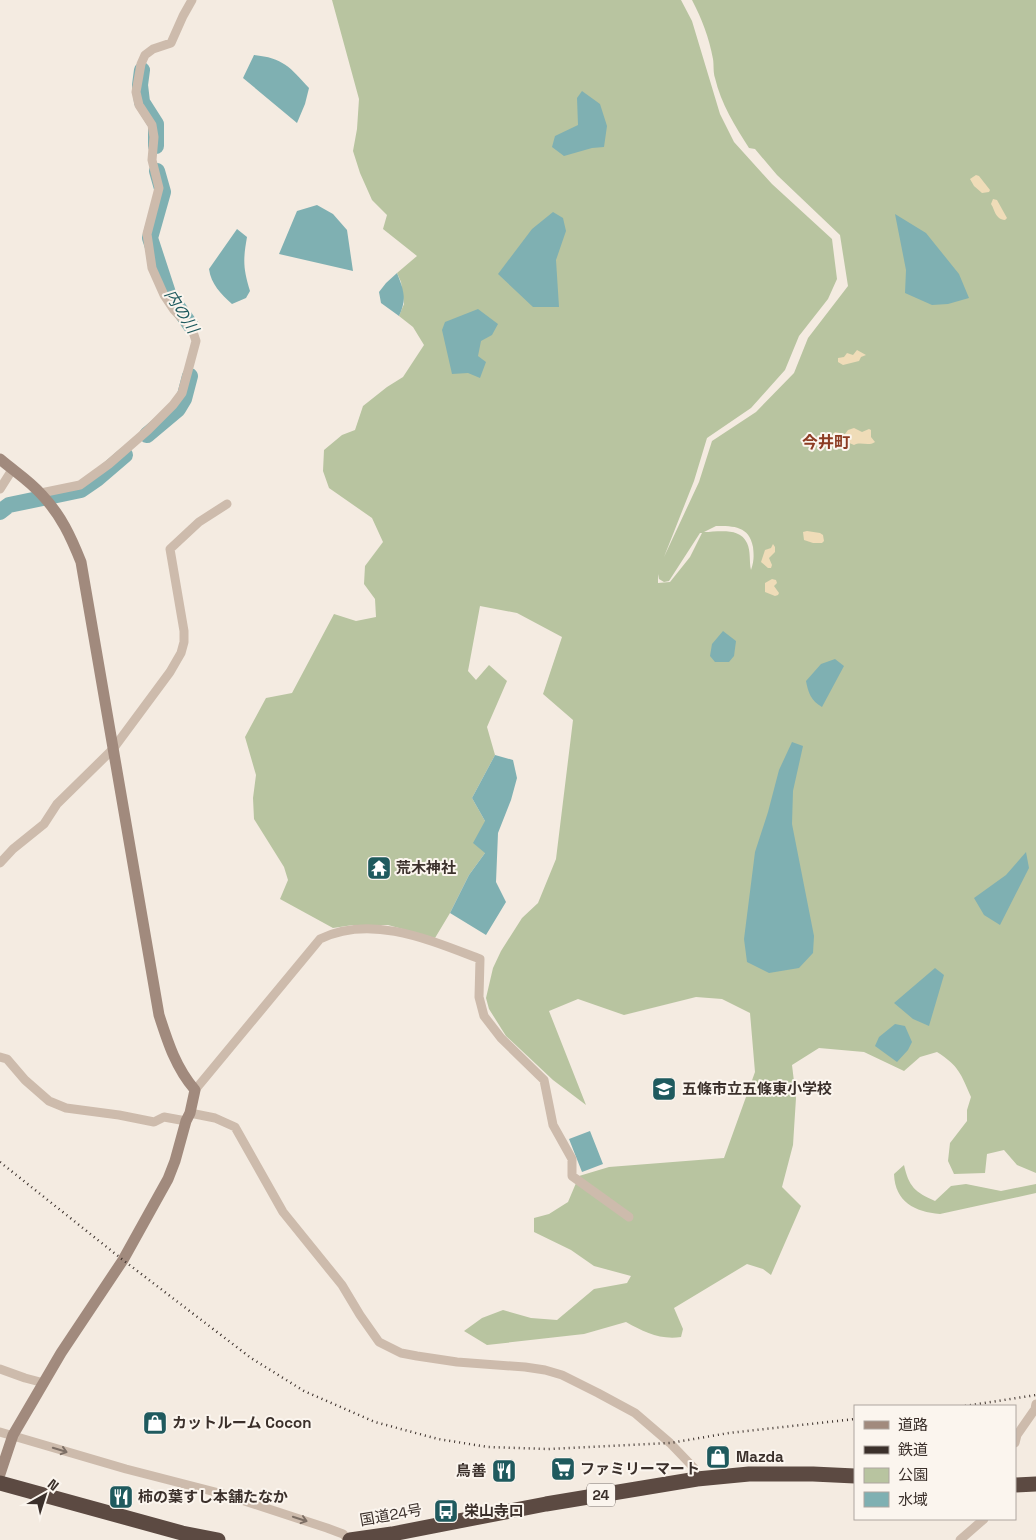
<svg xmlns="http://www.w3.org/2000/svg" width="1036" height="1540" viewBox="0 0 1036 1540" font-family="'Space Grotesk','Noto Sans JP',sans-serif">
<style>
.green{fill:#b8c4a0;fill-rule:evenodd}
.sand{fill:#efdcb8}
.water{fill:#7fb0b2}
.lines{fill:none;stroke-linecap:round;stroke-linejoin:round}
.river{stroke:#7fb0b2;stroke-width:16}
.street{stroke:#cdbbac;stroke-width:9}
.secondary{stroke:#a18a7d;stroke-width:11}
.highway{stroke:#5c4a42;stroke-width:15}
.rail{stroke:#3b302b;stroke-width:2.5;stroke-dasharray:1 4;stroke-linecap:butt}
.oneway{stroke:#7d6f65}
.labels{text-anchor:middle;stroke-width:4;stroke-linejoin:round;paint-order:stroke}
.shield{fill:#fbf5ee;stroke:#756b66;stroke-width:1}
.shield-label{font-size:14px;font-weight:bold;fill:#3b302b}
.poi-label{font-size:15px;font-weight:bold;fill:#3b302b;stroke:#fbf5ee;text-anchor:start}
.street-label{font-size:15px;fill:#3b302b;stroke:#fbf5ee}
.water-label{font-size:16px;font-style:italic;fill:#1f5a5e;stroke:#fbf5ee}
.neighbourhood-label{font-size:16px;font-weight:bold;fill:#8c3b22;stroke:#fbf5ee}
</style>
<rect width="100%" height="100%" fill="#f4ebe1"/>
<path class="green" d="M 332,0 L 681,0 L 692,21 L 720,114 L 734,142 L 772,184 L 832,239 L 837,279 L 828,299 L 799,336 L 785,370 L 751,408 L 707,438 L 694,481 L 664,557 L 699,482 L 712,441 L 756,412 L 794,373 L 808,338 L 848,286 L 840,235 L 777,175 L 755,149 L 749,148 C 735,126 721,104 715,78 C 713,72 714,65 713,59 C 709,38 702,19 692,0 L 1036,0 L 1036,1173 L 1017,1165 L 1004,1150 L 987,1154 L 985,1173 L 954,1174 L 948,1161 L 950,1143 L 967,1121 L 967,1110 L 971,1097 C 961,1074 959,1066 937,1052 L 920,1057 L 904,1071 L 864,1052 L 819,1048 L 792,1065 L 796,1098 L 793,1145 L 782,1187 L 801,1206 L 771,1275 L 763,1269 L 747,1264 L 674,1308 L 683,1329 L 681,1337 C 660,1340 644,1332 626,1322 L 584,1334 L 487,1345 L 464,1331 L 482,1318 L 503,1310 L 531,1318 L 557,1320 L 594,1289 L 627,1283 L 631,1276 L 594,1266 L 571,1250 L 534,1232 L 534,1218 L 549,1214 L 568,1202 L 579,1176 L 609,1167 L 724,1158 L 755,1072 L 750,1013 L 722,999 L 696,997 L 624,1015 L 578,999 L 549,1011 L 586,1105 L 553,1080 L 506,1036 L 489,1009 L 486,998 L 493,968 L 501,951 L 522,918 L 538,903 L 556,859 L 573,720 L 543,694 L 562,637 L 517,613 L 480,606 L 468,671 L 476,680 L 489,665 L 507,681 L 487,727 L 495,755 L 472,798 L 485,821 L 485,853 L 469,875 L 450,913 L 435,938 L 388,925 L 353,925 L 333,928 L 280,899 L 288,880 L 284,867 L 254,819 L 253,798 L 256,775 L 245,737 L 266,698 L 292,693 L 334,614 L 356,621 L 376,617 L 375,599 L 364,584 L 365,566 L 383,542 L 372,518 L 329,488 L 323,471 L 324,450 L 342,435 L 355,430 L 363,406 L 387,387 L 403,377 L 424,345 L 413,327 L 399,316 L 404,304 L 401,282 L 397,273 L 417,256 L 383,229 L 387,215 L 372,200 L 360,173 L 353,151 L 357,129 L 359,99 ZM 716,526 C 734,526 749,526 753,547 C 754,556 754,561 751,570 C 749,562 751,551 747,543 C 740,527 718,532 704,532 ZM 700,533 L 702,533 L 690,557 L 670,582 L 658,583 L 658,574 L 659,579 L 664,582 L 669,581 Z
M 904,1165 C 909,1187 915,1192 935,1201 L 951,1186 L 966,1184 L 1001,1191 L 1036,1184 L 1036,1193 L 940,1214 C 915,1212 895,1202 894,1174 Z"/>
<path class="sand" d="M 976,175 L 979,176 L 990,190 L 989,192 L 982,193 L 974,186 L 970,179 Z
M 993,199 L 997,200 L 1007,218 L 1005,220 C 995,219 995,210 991,204 Z
M 857,350 L 866,355 L 861,357 L 859,361 L 843,365 L 838,362 L 838,358 L 844,357 L 847,353 L 853,355 Z
M 854,428 L 862,432 L 869,429 L 871,430 L 871,437 L 875,442 C 868,447 861,441 854,445 L 847,442 L 836,446 L 831,442 L 833,434 L 835,432 L 845,434 L 848,430 Z
M 807,531 L 820,533 L 823,535 L 824,541 L 822,543 L 813,543 L 804,540 L 803,532 Z
M 773,544 L 775,547 L 775,552 L 769,558 L 772,565 L 771,568 L 768,568 L 761,562 L 765,550 L 771,548 Z
M 772,579 L 776,580 L 777,583 L 774,586 L 779,593 L 778,595 L 775,596 L 765,592 L 765,583 Z"/>
<path class="water" d="M 254,55 C 283,58 290,67 309,88 L 305,104 L 297,123 L 243,78 Z
M 582,91 L 600,104 L 607,126 L 604,147 L 592,148 L 564,156 L 552,147 L 555,136 L 578,125 L 577,98 Z
M 317,205 L 333,214 L 347,230 L 353,271 L 279,254 L 297,211 Z
M 553,212 L 563,218 L 566,231 L 556,260 L 559,307 L 533,307 L 498,274 L 532,229 Z
M 895,214 L 926,233 L 959,274 L 969,298 L 948,304 L 932,305 L 905,293 L 906,270 Z
M 237,229 L 247,237 C 243,260 243,268 250,291 L 246,298 L 232,304 C 221,294 211,284 209,269 Z
M 397,273 C 404,291 407,299 399,316 L 381,303 L 379,292 L 386,283 Z
M 478,309 L 498,324 L 492,335 L 481,341 L 478,356 L 486,362 L 480,378 L 468,373 L 452,374 L 442,330 L 445,322 Z
M 723,631 L 736,641 L 734,656 L 729,662 L 715,662 L 710,656 L 712,644 Z
M 835,659 L 844,666 L 822,707 C 811,701 808,692 806,681 L 821,664 Z
M 792,742 L 803,746 L 793,791 L 792,824 L 814,936 L 813,953 L 799,968 L 769,973 L 747,962 L 744,939 L 755,852 L 768,812 L 779,770 Z
M 495,755 L 513,760 L 517,778 L 511,800 L 498,833 L 496,882 L 506,902 L 486,935 L 450,913 L 469,875 L 485,853 L 473,843 L 485,821 L 472,798 Z
M 1026,852 L 1029,868 L 1000,925 L 984,915 L 974,898 L 1006,875 Z
M 935,968 L 944,975 L 929,1026 L 913,1019 L 894,1003 Z
M 895,1024 L 905,1026 L 912,1042 L 908,1050 L 897,1062 L 875,1046 L 879,1037 Z
M 590,1131 L 603,1164 L 582,1172 L 569,1139 Z"/>
<g class="lines">
<path class="river" d="M 142,70 L 140,85 L 142,102 L 156,124 L 156,146
M 157,171 L 163,192 L 150,238 L 168,293 L 191,326
M 147,435 L 178,409 L 184,399 L 190,376
M 0,512 L 9,505 L 81,490 L 97,479 L 125,455"/>
<path class="street" d="M 0,489 L 12,470
M 41,493 L 80,485 L 109,464 L 148,430 L 173,405 L 182,393 L 196,341 L 192,329 L 174,310 L 164,295 L 152,268 L 147,234 L 159,188 L 152,160 L 154,137 L 152,125 L 139,105 L 136,92 L 141,64 L 145,55 L 153,49 L 171,43 L 183,16 L 192,0
M 0,863 L 13,849 L 44,824 L 57,804 L 113,749 L 170,672 L 181,653 L 184,642 L 184,631 L 170,549 L 199,522 L 227,504
M 0,1057 L 7,1059 L 25,1080 L 49,1101 L 66,1108 L 119,1115 L 154,1122 L 164,1117 L 186,1121
M 195,1090 L 320,939 C 371,914 430,940 480,959 L 479,997 L 484,1016 L 501,1038 L 544,1080 L 553,1125 L 572,1159 L 572,1176 L 629,1217
M 190,1113 L 215,1118 L 235,1127 L 283,1212 L 342,1285 L 360,1315 L 379,1342 L 401,1353 L 417,1356 L 457,1362 L 525,1367 L 545,1370 L 562,1375 L 598,1393 L 635,1413 L 670,1443 L 694,1468 L 697,1479
M 0,1369 L 25,1378 L 44,1383
M 0,1432 L 126,1469 L 223,1494 L 327,1528 L 343,1534 L 349,1540
M 1015,1443 L 1017,1435 L 1035,1409 L 1036,1404
M 960,1540 L 984,1519"/>
<path class="secondary" d="M 0,459 C 14,471 30,481 42,495 C 61,515 71,537 81,562 L 159,1015 C 168,1043 176,1068 195,1090 L 190,1113 L 186,1121 L 175,1161 L 168,1179 L 123,1260 L 61,1353 L 13,1435 L 0,1474"/>
<path class="highway" d="M 0,1483 L 182,1533 L 218,1540
M 1015,1485 L 1036,1484
M 350,1540 L 392,1534 L 546,1504 L 697,1479 L 749,1474 L 813,1474 L 855,1476"/>
<path class="rail" d="M 0,1162 L 123,1260 L 251,1358 L 304,1391 L 375,1422 L 438,1439 L 488,1447 L 548,1449 L 670,1443 L 729,1433 L 855,1419
M 965,1406 L 1036,1395"/>
</g>
<defs><path id="oneway-shaft" d="M-6 0H5M1.5-3L5.5 0L1.5 3" fill="none" stroke-width="1.6" stroke-linecap="round" stroke-linejoin="round" transform="scale(1.25)"/></defs>
<g class="oneway">
<use href="#oneway-shaft" transform="translate(60 1450) rotate(17)"/>
<use href="#oneway-shaft" transform="translate(300 1519) rotate(18)"/>
</g>
<defs>
<symbol id="temple-square" viewBox="-11 -11 22 22"><rect x="-9" y="-9" width="18" height="18" rx="4" fill="#1f5a5e" stroke="#fbf5ee"/><path d="M0-6L5-2H3V0L6.5 2.5H4V6H1.5V3h-3V6H-4V2.5H-6.5L-3 0V-2H-5Z" fill="#fff"/></symbol>
<symbol id="school-square" viewBox="-11 -11 22 22"><rect x="-9" y="-9" width="18" height="18" rx="4" fill="#1f5a5e" stroke="#fbf5ee"/><path d="M0-5L7-2L0 1L-7-2ZM-4 1L0 2.5L4 1V4Q0 6-4 4Z" fill="#fff"/></symbol>
<symbol id="shop-square" viewBox="-11 -11 22 22"><rect x="-9" y="-9" width="18" height="18" rx="4" fill="#1f5a5e" stroke="#fbf5ee"/><path d="M-5-2.5h2.3a2.7 3.5 0 0 1 5.4 0H5L5.5 6h-11ZM-1.5-2.5h3a1.5 2.3 0 0 0-3 0Z" fill="#fff"/></symbol>
<symbol id="supermarket-square" viewBox="-11 -11 22 22"><rect x="-9" y="-9" width="18" height="18" rx="4" fill="#1f5a5e" stroke="#fbf5ee"/><path d="M-6-5.5h2.5l.6 2H6L4.5 2H-2.5L-4.4-4H-6ZM-1.5 3.2a1.3 1.3 0 1 0 .1 0ZM3 3.2a1.3 1.3 0 1 0 .1 0Z" fill="#fff"/></symbol>
<symbol id="restaurant-square" viewBox="-11 -11 22 22"><rect x="-9" y="-9" width="18" height="18" rx="4" fill="#1f5a5e" stroke="#fbf5ee"/><path d="M-5-6h1v4h1v-4h1v4h1v-4h1v5L-1.5 .5V6h-2V.5L-5-1ZM5-6V6H3V1.5H1.5Q1.5-4 5-6Z" fill="#fff"/></symbol>
<symbol id="bus-square" viewBox="-11 -11 22 22"><rect x="-9" y="-9" width="18" height="18" rx="4" fill="#1f5a5e" stroke="#fbf5ee"/><path d="M-5-6H5V4H4V6H2V4H-2V6H-4V4H-5ZM-3.5-4V0h7V-4ZM-3.5 1.2v1.5H-2V1.2ZM2 1.2v1.5H3.5V1.2Z" fill="#fff"/></symbol>
</defs>
<g fill-rule="evenodd">
<use href="#temple-square" x="365" y="854" width="28" height="28"/>
<use href="#school-square" x="650" y="1075" width="28" height="28"/>
<use href="#shop-square" x="141" y="1409" width="28" height="28"/>
<use href="#shop-square" x="704" y="1443" width="28" height="28"/>
<use href="#supermarket-square" x="549" y="1455" width="28" height="28"/>
<use href="#restaurant-square" x="490" y="1457" width="28" height="28"/>
<use href="#restaurant-square" x="107" y="1483" width="28" height="28"/>
<use href="#bus-square" x="432" y="1497" width="28" height="28"/>
</g>
<g class="labels">
<rect class="shield" x="587" y="1483.5" width="28" height="23" rx="4"/>
<g class="shield-label">
<text x="601" y="1500">24</text>
</g>
<g class="poi-label">
<text x="396" y="873">荒木神社</text>
<text x="682" y="1094">五條市立五條東小学校</text>
<text x="172" y="1428">カットルーム Cocon</text>
<text x="736" y="1462">Mazda</text>
<text x="580" y="1474">ファミリーマート</text>
<text x="486" y="1476" text-anchor="end">鳥善</text>
<text x="138" y="1502">柿の葉すし本舗たなか</text>
<text x="464" y="1516">栄山寺口</text>
</g>
<g class="street-label">
<text transform="translate(391 1515) rotate(-10)" y="5">国道24号</text>
</g>
<g class="water-label">
<text transform="translate(182 311) rotate(58)" y="6">内の川</text>
</g>
<g class="neighbourhood-label">
<text x="826" y="448">今井町</text>
</g>
</g>
<rect x="854" y="1405" width="162" height="115" fill="#fbf5ee" stroke="#aea6a0"/>
<rect x="864" y="1421" width="25" height="8" fill="#a18a7d" stroke="#aea6a0"/>
<text x="898" y="1430" font-size="15" fill="#3b302b">道路</text>
<rect x="864" y="1446" width="25" height="8" fill="#3b302b" stroke="#aea6a0"/>
<text x="898" y="1455" font-size="15" fill="#3b302b">鉄道</text>
<rect x="864" y="1468" width="25" height="15" fill="#b8c4a0" stroke="#aea6a0"/>
<text x="898" y="1480" font-size="15" fill="#3b302b">公園</text>
<rect x="864" y="1492" width="25" height="15" fill="#7fb0b2" stroke="#aea6a0"/>
<text x="898" y="1505" font-size="15" fill="#3b302b">水域</text>
<g transform="translate(45 1495) rotate(39)" stroke="#fbf5ee" stroke-width="4" paint-order="stroke">
<path d="M0-4L9 19L0 12L-9 19Z" fill="#3b302b"/>
<text y="-8" font-size="14" font-weight="bold" text-anchor="middle" fill="#3b302b">N</text>
</g>
</svg>
